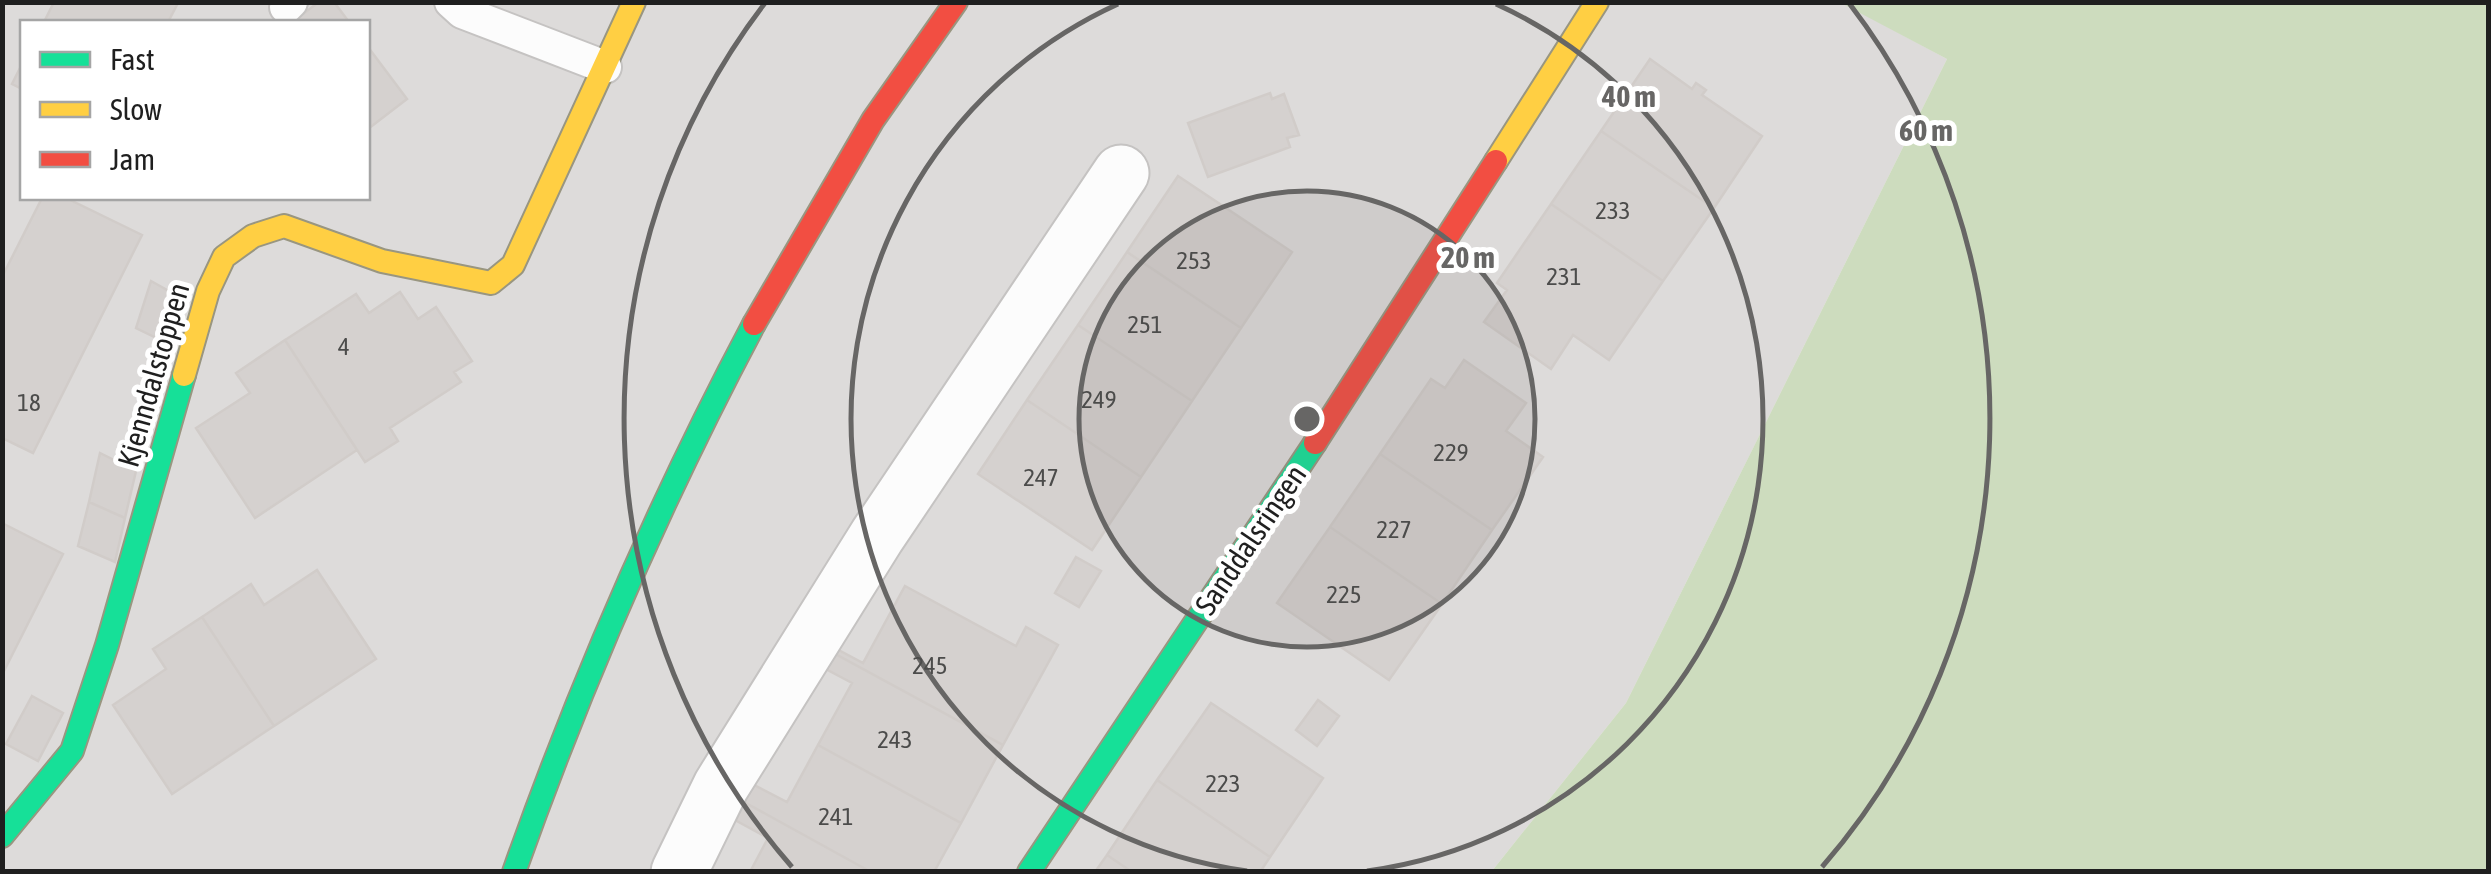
<svg xmlns="http://www.w3.org/2000/svg" width="2491" height="874" viewBox="0 0 2491 874" font-family="'Asap Condensed',sans-serif">
<style>
.residential{fill:#dddbda;fill-rule:evenodd}
.forest{fill:#cddcbe}
.building{fill:#d5d1cf;stroke:#d1ccc9;stroke-width:2.5}
.lines{fill:none;stroke-linecap:round;stroke-linejoin:round}
.lane-casing{stroke:#c5c3c2;stroke-width:36}
.street-casing{stroke:#c5c3c2;stroke-width:59}
.fast-casing{stroke:#999680;stroke-width:26}
.slow-casing{stroke:#999680;stroke-width:26}
.jam-casing{stroke:#999680;stroke-width:26}
.lane{stroke:#fcfcfc;stroke-width:32}
.street{stroke:#fcfcfc;stroke-width:55}
.fast{stroke:#16e098;stroke-width:22}
.slow{stroke:#ffcf43;stroke-width:22}
.jam{stroke:#f24e42;stroke-width:22}
.ring{fill:none;stroke:#676665;stroke-width:5}
.labels{text-anchor:middle;stroke-width:10;stroke-linejoin:round;paint-order:stroke}
.number-label{font-size:25px;fill:#4c4c4b}
.street-label{font-size:30px;fill:#1f1f1f;stroke:#fff}
.centre{fill:#676665;stroke:#fff;stroke-width:5}
.ring-label{font-size:30px;text-anchor:middle;font-weight:bold;fill:#676665;stroke:#fff;stroke-width:10;stroke-linejoin:round;paint-order:stroke}
</style>
<rect width="100%" height="100%" fill="#eeebe8"/>
<path class="residential" d="M 1841,2 L 1947,59 L 1626,703 L 1492,871 L 3,872 L 2,3 ZM 22,22 L 368,22 L 368,198 L 22,198 Z"/>
<path class="forest" d="M 1841,3 L 2488,3 L 2488,871 L 1492,871 L 1626,703 L 1947,59 Z"/>
<path class="building" d="M 54,2 L 175,2 L 178,3 L 168,22 L 44,22 Z
M 319,2 L 334,2 L 349,22 L 292,22 Z
M 368,47 L 407,99 L 368,129 Z
M 1650,59 L 1692,89 L 1696,83 L 1706,90 L 1702,95 L 1762,136 L 1714,208 L 1601,131 Z
M 22,64 L 22,89 L 12,84 Z
M 1270,93 L 1272,99 L 1284,94 L 1299,135 L 1287,138 L 1290,147 L 1208,177 L 1188,123 Z
M 1601,131 L 1714,208 L 1663,281 L 1551,204 Z
M 1178,176 L 1292,252 L 1241,328 L 1127,252 Z
M 42,198 L 66,198 L 142,235 L 33,453 L 2,438 L 2,277 Z
M 1551,204 L 1663,281 L 1609,360 L 1573,335 L 1551,369 L 1484,322 L 1507,290 L 1497,283 Z
M 1127,252 L 1241,328 L 1192,401 L 1078,325 Z
M 151,281 L 185,300 L 171,345 L 136,328 Z
M 400,292 L 418,319 L 436,307 L 472,361 L 454,372 L 461,382 L 390,428 L 398,441 L 365,462 L 285,340 L 356,294 L 369,313 Z
M 1078,325 L 1192,401 L 1141,477 L 1027,400 Z
M 285,340 L 357,450 L 255,518 L 196,428 L 250,393 L 236,373 Z
M 1464,360 L 1526,403 L 1506,431 L 1543,457 L 1492,530 L 1380,454 L 1431,379 L 1445,388 Z
M 1027,400 L 1141,477 L 1092,550 L 978,474 Z
M 100,453 L 136,471 L 125,518 L 89,502 Z
M 1380,454 L 1492,530 L 1442,604 L 1330,527 Z
M 89,502 L 125,518 L 115,562 L 78,546 Z
M 2,523 L 63,554 L 2,675 Z
M 1330,527 L 1442,604 L 1389,680 L 1277,603 Z
M 1076,557 L 1101,571 L 1079,607 L 1055,593 Z
M 317,570 L 376,659 L 274,726 L 202,617 L 251,584 L 264,605 Z
M 905,586 L 1016,646 L 1026,627 L 1058,645 L 1003,745 L 830,651 L 833,647 L 863,663 Z
M 202,617 L 274,726 L 172,794 L 113,705 L 166,669 L 153,649 Z
M 830,651 L 1003,745 L 961,823 L 818,745 L 852,683 L 822,667 Z
M 32,696 L 63,713 L 38,761 L 6,744 Z
M 1318,700 L 1339,716 L 1317,746 L 1296,730 Z
M 1211,703 L 1323,778 L 1270,857 L 1157,780 Z
M 818,745 L 961,823 L 934,872 L 871,872 L 744,802 L 754,785 L 787,802 Z
M 1157,780 L 1270,857 L 1260,872 L 1132,872 L 1107,855 Z
M 744,802 L 871,872 L 750,872 L 768,838 L 735,820 Z
M 1107,855 L 1132,872 L 1095,872 Z"/>
<g class="lines">
<defs>
<path id="lane" d="M 451,2 L 462,12 L 605,67
M 286,7 L 291,2"/>
<path id="street" d="M 679,872 L 721,786 L 877,536 L 1121,173"/>
<path id="fast" d="M 2,836 L 72,751 L 107,645 L 184,375
M 514,872 C 581,683 660,501 754,324
M 1029,872 L 1315,443"/>
<path id="slow" d="M 1496,161 L 1597,2
M 184,375 L 208,291 L 224,257 L 253,236 L 284,226 L 382,261 L 491,283 L 513,265 L 634,2"/>
<path id="jam" d="M 754,324 L 873,120 L 956,2
M 1315,443 L 1496,161"/>
</defs>
<use href="#lane" class="lane-casing"/>
<use href="#street" class="street-casing"/>
<use href="#fast" class="fast-casing"/>
<use href="#slow" class="slow-casing"/>
<use href="#jam" class="jam-casing"/>
<use href="#lane" class="lane"/>
<use href="#street" class="street"/>
<use href="#fast" class="fast"/>
<use href="#slow" class="slow"/>
<use href="#jam" class="jam"/>
</g>
<circle cx="1307" cy="419" r="228" fill="#676665" fill-opacity=".12"/>
<g class="ring">
<circle cx="1307" cy="419" r="228"/>
<path d="M1247 871A456 456 0 0 1 1118 4M1496 4A456 456 0 0 1 1367 871"/>
<path d="M792 867A683 683 0 0 1 765 3M1849 3A683 683 0 0 1 1822 867"/>
</g>
<g class="labels">
<g class="number-label">
<text x="1613" y="219">233</text>
<text x="1194" y="269">253</text>
<text x="1564" y="285">231</text>
<text x="1145" y="333">251</text>
<text x="344" y="355">4</text>
<text x="1099" y="408">249</text>
<text x="29" y="411">18</text>
<text x="1451" y="461">229</text>
<text x="1041" y="486">247</text>
<text x="1394" y="538">227</text>
<text x="1344" y="603">225</text>
<text x="930" y="674">245</text>
<text x="895" y="748">243</text>
<text x="1223" y="792">223</text>
<text x="836" y="825">241</text>
</g>
<g class="street-label">
<text transform="translate(154 375) rotate(-74)" y="10">Kjenndalstoppen</text>
<text transform="translate(1251 540) rotate(-56)" y="10">Sanddalsringen</text>
</g>
</g>
<circle cx="1307" cy="419" r="15" class="centre"/>
<g class="ring-label">
<text x="1629" y="107">40 m</text>
<text x="1926" y="141">60 m</text>
<text x="1468" y="268">20 m</text>
</g>
<rect width="2491" height="874" fill="none" stroke="#1f1f1f" stroke-width="10"/>
<rect x="20" y="20" width="350" height="180" fill="#ffffff" stroke="#a5a5a5" stroke-width="2.5"/>
<rect x="40" y="52" width="50" height="15" fill="#16e098" stroke="#a5a5a5" stroke-width="2.5"/>
<text x="110" y="70" font-size="30" fill="#1f1f1f">Fast</text>
<rect x="40" y="102" width="50" height="15" fill="#ffcf43" stroke="#a5a5a5" stroke-width="2.5"/>
<text x="110" y="120" font-size="30" fill="#1f1f1f">Slow</text>
<rect x="40" y="152" width="50" height="15" fill="#f24e42" stroke="#a5a5a5" stroke-width="2.5"/>
<text x="110" y="170" font-size="30" fill="#1f1f1f">Jam</text>
</svg>
